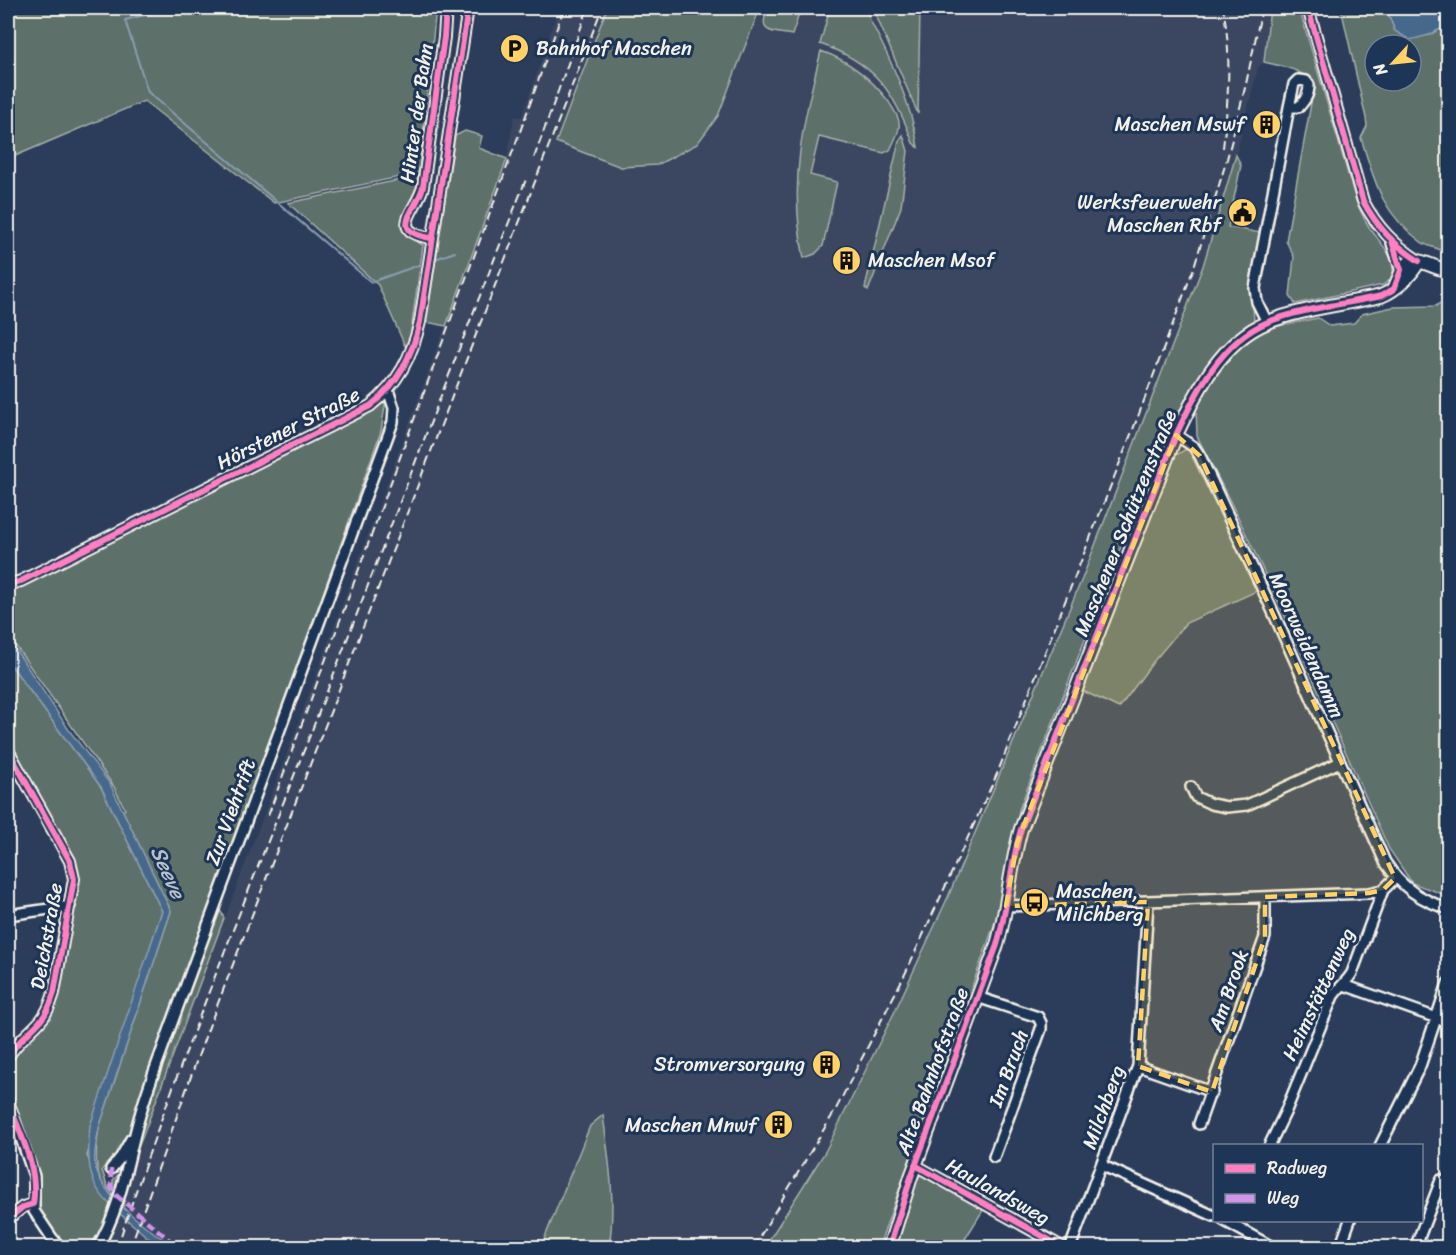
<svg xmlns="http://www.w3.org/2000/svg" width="1456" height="1255" viewBox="0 0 1456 1255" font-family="Sriracha,sans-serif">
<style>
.built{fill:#3b4760}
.green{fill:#5d706b;stroke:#a8b0aa;stroke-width:1.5;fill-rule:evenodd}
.water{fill:#45678b;stroke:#8b9eb0;stroke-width:1.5}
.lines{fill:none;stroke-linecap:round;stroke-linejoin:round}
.stream{stroke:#8b9eb0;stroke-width:2}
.minor-casing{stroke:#f4f1e8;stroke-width:14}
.major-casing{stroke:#f4f1e8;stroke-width:16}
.minor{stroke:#1d3557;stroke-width:9}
.major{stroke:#1d3557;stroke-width:12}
.rail{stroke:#f4f1e8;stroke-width:2;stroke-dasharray:9 4.5;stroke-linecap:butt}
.quiet{stroke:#d193ec;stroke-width:4.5;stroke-dasharray:9 4.5;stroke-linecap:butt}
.cycleway-casing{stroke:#1d3557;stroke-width:10}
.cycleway{stroke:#ff80c0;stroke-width:6}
.marked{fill:#ffd166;fill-opacity:0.2;stroke:#ffd166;stroke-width:4.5;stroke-dasharray:12 8;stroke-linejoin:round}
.labels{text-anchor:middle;stroke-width:6;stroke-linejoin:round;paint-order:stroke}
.poi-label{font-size:20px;fill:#f4f1e8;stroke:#1d3557;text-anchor:end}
.street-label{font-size:20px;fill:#f4f1e8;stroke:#1d3557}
.water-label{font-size:21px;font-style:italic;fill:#b7c1c7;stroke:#1d3557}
</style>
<rect width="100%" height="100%" fill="#2b3d5b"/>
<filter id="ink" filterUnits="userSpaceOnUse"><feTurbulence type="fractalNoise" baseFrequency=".0167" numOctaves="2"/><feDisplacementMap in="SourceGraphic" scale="12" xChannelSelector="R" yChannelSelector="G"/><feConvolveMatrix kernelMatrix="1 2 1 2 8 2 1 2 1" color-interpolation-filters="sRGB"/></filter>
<g filter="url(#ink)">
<path class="built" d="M 559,8 L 607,8 L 604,17 L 718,116 L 760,8 L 1270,8 L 1264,62 L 1258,68 L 1236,155 L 1241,165 L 1228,227 L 1252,287 L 1254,322 L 1268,328 L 1197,405 L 1173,420 L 1130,523 L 1019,810 L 1002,903 L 880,1243 L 867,1245 L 865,1248 L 104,1248 L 136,1153 L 295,732 L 507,159 L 514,117 L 522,117 Z"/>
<path class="green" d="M 8,8 L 436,8 L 419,173 L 274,203 L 144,101 L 8,159 Z
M 607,8 L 760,8 L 718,116 L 697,144 L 657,165 L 621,167 L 556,142 Z
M 768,8 L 801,8 L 792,35 C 771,31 757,34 768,8 Z
M 830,8 L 866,8 L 870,20 C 891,60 911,103 918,147 L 913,143 C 894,91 874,62 820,44 Z
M 873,8 L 920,8 L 918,114 Z
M 1270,8 L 1299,8 L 1356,201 C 1360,210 1364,219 1369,227 C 1380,243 1398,258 1392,278 L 1383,285 L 1295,304 L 1290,296 L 1294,257 L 1286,241 L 1314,87 C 1303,68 1284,67 1264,62 Z
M 1341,8 L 1386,8 L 1395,31 L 1429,35 L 1448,25 L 1448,255 C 1441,247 1428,248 1420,241 C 1381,212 1375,182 1361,138 L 1367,126 L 1366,118 ZM 1375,45 L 1411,45 L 1411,81 L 1375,81 Z
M 821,51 C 850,61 871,78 889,102 C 893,109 901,119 899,128 C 898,134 893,144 890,150 L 884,153 L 819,137 L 810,175 L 837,182 L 823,246 L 815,254 L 804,258 C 788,183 803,123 821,51 Z
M 465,131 L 482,136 L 479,148 L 507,159 L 446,326 L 426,322 L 455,136 Z
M 903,135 L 908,151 L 901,207 L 868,291 L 865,288 L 899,141 Z
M 1236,155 L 1241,165 L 1228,227 L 1261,233 L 1252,287 L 1254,322 L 1268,328 L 1318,318 L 1330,326 L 1354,323 L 1362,314 L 1393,307 L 1436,306 L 1448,297 L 1448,896 L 1412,883 L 1389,849 L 1283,612 L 1237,515 L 1197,436 L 1196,406 L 1173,420 L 1130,523 L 1019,810 L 1002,903 L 880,1243 L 867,1245 L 865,1248 L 764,1248 L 825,1152 L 895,1011 L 948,897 L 1082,579 L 1203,266 Z
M 419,176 C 418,180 419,187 418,191 C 411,212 395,208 407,237 L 423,245 L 410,338 L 405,346 L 378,285 L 288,203 Z
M 386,400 L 381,431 L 276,727 L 217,904 L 224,918 L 144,1133 L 136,1153 L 129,1154 L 115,1193 L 113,1189 L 113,1180 L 119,1174 L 126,1153 L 106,1164 L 102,1170 L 108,1188 L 116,1197 L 115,1199 C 92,1180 95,1154 99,1128 L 171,911 L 123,811 L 125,809 L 114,787 L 8,635 L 8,591 L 21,586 Z
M 1188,448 L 1257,591 L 1186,623 L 1153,662 L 1119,708 L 1081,690 L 1169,459 Z
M 8,661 L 101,787 L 162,911 L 135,995 L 87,1156 L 113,1208 L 93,1247 L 66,1247 C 57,1238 46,1227 41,1215 C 37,1203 40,1190 38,1178 C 29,1139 0,1100 10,1059 L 42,1023 L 75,892 L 70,853 L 8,740 Z
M 603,1115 C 609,1161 616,1202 609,1247 L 541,1247 L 590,1126 Z
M 916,1169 L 985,1207 L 960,1247 L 894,1248 Z"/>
<path class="water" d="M 1386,8 L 1448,8 L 1448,25 L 1429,35 L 1410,40 L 1395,31 Z
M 8,638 L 69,730 L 110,784 L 171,911 L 99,1128 C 97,1140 93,1154 95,1165 C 102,1199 148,1227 173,1247 C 155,1247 151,1240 138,1229 C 94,1193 85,1184 90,1126 L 162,911 L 101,787 L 8,661 Z"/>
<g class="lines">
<path class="stream" d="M 165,8 L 164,10 L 125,20 L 148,92 L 371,282 L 419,265
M 435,259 L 455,252"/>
<defs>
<path id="minor" d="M 1308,8 L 1363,201 C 1377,227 1394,245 1419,261
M 431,238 C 387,231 416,212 423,187 L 444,37 L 446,8
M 1392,243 L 1401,270
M 1267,322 L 1257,302 L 1255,288 L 1289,107 L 1299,107 C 1305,100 1309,95 1309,85 L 1306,81 L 1298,80 L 1294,84 L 1289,107
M 1176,435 L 1194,447 L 1200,456 L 1269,603 L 1385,862 C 1402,888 1419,899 1448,909
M 8,585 L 21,581 L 370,406 C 398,384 412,356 420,322 L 468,8
M 8,750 L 70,861 L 74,879 L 54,993 C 51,1003 48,1012 41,1020 C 30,1033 16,1042 8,1057
M 1191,787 L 1196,797 L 1211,804 L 1227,807 L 1247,805 L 1340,762
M 1006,906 L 1369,893 L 1383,890 L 1395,878
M 8,915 L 70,906
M 1344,985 L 1448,1022
M 977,997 L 1038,1017 L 1041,1023 L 1041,1029 L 994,1157
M 1138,1066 L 1212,1092
M 8,1101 L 34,1176 L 34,1211 L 52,1238 L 61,1248
M 1199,1124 L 1265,937 L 1265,897
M 1269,1146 L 1285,1113 L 1333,996 C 1339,987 1347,982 1352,973 L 1383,890
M 1380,1146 L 1420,1066 L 1448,983
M 915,1165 L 1064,1248
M 1101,1165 L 1214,1216
M 111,1169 L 121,1157 L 131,1139
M 8,1219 L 23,1207 L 33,1204
M 1223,1220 L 1274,1248
M 97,1248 C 122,1207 127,1160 140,1115 C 148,1086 159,1059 169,1031 L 393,422 L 394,408 L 388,390
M 1070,1248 L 1138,1066 L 1148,902
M 1340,1248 L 1350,1220
M 1415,1248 L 1441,1180"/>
<path id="major" d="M 1395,287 C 1411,247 1415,262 1448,271
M 889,1248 L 911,1177 L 997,945 C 1008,907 1010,867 1021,829 L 1176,435 C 1196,392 1221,341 1268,322 C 1300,309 1346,304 1381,296 C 1397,289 1411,276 1419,261"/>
</defs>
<use href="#minor" class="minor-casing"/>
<use href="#major" class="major-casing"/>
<use href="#minor" class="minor"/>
<use href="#major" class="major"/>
<path class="rail" d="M 1223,148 C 1228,102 1232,53 1223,8
M 534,158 L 588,8
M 268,816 L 525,118 L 564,8
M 117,1248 C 175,1070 246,898 314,725 C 385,542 454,359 527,177
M 130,1248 L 205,1037 L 602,8
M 753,1248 L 836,1109 L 906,972 L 997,774 L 1139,414 L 1193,270 L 1227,159 L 1246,84 L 1262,8"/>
<path class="quiet" d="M 111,1169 L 111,1187 L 117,1196 L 179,1248"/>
<defs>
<path id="cycleway" d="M 1308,8 L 1363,201 C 1377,227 1394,245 1419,261
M 431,238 C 387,231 416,212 423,187 L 444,37 L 446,8
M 8,585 L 21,581 L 370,406 C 398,384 412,356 420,322 L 468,8
M 8,750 L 70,861 L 74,879 L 54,993 C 51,1003 48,1012 41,1020 C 30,1033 16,1042 8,1057
M 8,1101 C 20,1134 39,1168 33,1204 L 23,1207 L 8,1219
M 915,1165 L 1064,1248
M 889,1248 L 911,1177 L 997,945 C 1008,907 1010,867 1021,829 L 1176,435 C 1196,392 1221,341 1268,322 C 1300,309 1346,304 1381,296 L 1394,289 L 1401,270 L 1392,241"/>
</defs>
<use href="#cycleway" class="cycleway-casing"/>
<use href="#cycleway" class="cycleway"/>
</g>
</g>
<path class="marked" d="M 1176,435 L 1200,456 L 1395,878 L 1383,890 L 1369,893 L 1265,897 L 1265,937 L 1212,1092 L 1138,1066 L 1148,902 L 1006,906 L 1017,843 Z"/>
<defs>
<symbol id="parking-disc" viewBox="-11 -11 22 22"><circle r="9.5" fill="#ffd166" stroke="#1d3557"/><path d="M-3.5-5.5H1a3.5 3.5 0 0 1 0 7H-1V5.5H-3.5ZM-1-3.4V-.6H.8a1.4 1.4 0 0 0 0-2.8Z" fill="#111"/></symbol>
<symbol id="building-disc" viewBox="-11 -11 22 22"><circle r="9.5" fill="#ffd166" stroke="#1d3557"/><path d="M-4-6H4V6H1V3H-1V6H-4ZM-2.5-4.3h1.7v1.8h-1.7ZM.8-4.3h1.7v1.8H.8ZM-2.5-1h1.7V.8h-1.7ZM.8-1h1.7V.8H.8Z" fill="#111"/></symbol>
<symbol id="civic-disc" viewBox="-11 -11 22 22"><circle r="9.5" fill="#ffd166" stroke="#1d3557"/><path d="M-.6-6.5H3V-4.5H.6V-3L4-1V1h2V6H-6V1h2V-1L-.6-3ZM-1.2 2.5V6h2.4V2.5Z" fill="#111"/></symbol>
<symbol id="bus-disc" viewBox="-11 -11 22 22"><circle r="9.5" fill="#ffd166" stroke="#1d3557"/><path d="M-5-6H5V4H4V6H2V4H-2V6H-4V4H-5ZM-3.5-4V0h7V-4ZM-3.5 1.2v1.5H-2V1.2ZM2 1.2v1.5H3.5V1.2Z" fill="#111"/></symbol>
</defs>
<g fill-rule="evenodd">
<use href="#parking-disc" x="498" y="32" width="33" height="33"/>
<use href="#building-disc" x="1250" y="108" width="33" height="33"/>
<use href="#civic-disc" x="1226" y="196" width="33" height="33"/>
<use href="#building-disc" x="830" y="244" width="33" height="33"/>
<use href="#bus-disc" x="1018" y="886" width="33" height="33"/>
<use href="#building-disc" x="810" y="1048" width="33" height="33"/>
<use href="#building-disc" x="762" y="1108" width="33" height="33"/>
</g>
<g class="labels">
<g class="poi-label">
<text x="536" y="55" text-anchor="start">Bahnhof Maschen</text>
<text x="1245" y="131">Maschen Mswf</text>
<text x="1221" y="209">Werksfeuerwehr<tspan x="1221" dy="23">Maschen Rbf</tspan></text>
<text x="868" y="267" text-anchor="start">Maschen Msof</text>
<text x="1056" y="898" text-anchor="start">Maschen,<tspan x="1056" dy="23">Milchberg</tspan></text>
<text x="805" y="1071">Stromversorgung</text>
<text x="757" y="1132">Maschen Mnwf</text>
</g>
<g class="street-label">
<text transform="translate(416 113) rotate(-82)" y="7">Hinter der Bahn</text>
<text transform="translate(288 428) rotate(-27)" y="7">Hörstener Straße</text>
<text transform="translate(1125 523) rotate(-68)" y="7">Maschener Schützenstraße</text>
<text transform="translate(1307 645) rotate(66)" y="7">Moorweidendamm</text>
<text transform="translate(230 812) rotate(-70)" y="7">Zur Viehtrift</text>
<text transform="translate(46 936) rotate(-80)" y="7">Deichstraße</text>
<text transform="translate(1228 990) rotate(-71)" y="7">Am Brook</text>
<text transform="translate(1318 994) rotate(-65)" y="7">Heimstättenweg</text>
<text transform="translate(1008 1068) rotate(-70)" y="7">Im Bruch</text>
<text transform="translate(932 1071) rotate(-70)" y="7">Alte Bahnhofstraße</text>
<text transform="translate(1103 1107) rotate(-70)" y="7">Milchberg</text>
<text transform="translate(998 1191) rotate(29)" y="7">Haulandsweg</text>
</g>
<g class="water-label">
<text transform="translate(168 872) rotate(66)" y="7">Seeve</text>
</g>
</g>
<rect width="1456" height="1255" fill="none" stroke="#1d3557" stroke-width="30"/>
<rect x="15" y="15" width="1426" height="1225" fill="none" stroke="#f4f1e8" stroke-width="2" filter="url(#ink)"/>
<rect x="1213" y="1144" width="210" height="78" fill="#1d3557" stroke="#738091" stroke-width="1.5"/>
<rect x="1225" y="1164" width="30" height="9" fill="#ff80c0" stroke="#738091" stroke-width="1.5"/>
<text x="1267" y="1174" font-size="18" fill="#f4f1e8">Radweg</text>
<rect x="1225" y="1194" width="30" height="9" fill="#d193ec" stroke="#738091" stroke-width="1.5"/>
<text x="1267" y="1204" font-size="18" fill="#f4f1e8">Weg</text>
<g transform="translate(1393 63) rotate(243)"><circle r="28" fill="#1d3557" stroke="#738091" stroke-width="1.5"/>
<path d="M0-4.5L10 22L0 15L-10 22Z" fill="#ffd166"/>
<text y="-9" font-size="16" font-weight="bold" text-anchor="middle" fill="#f4f1e8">N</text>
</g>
</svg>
